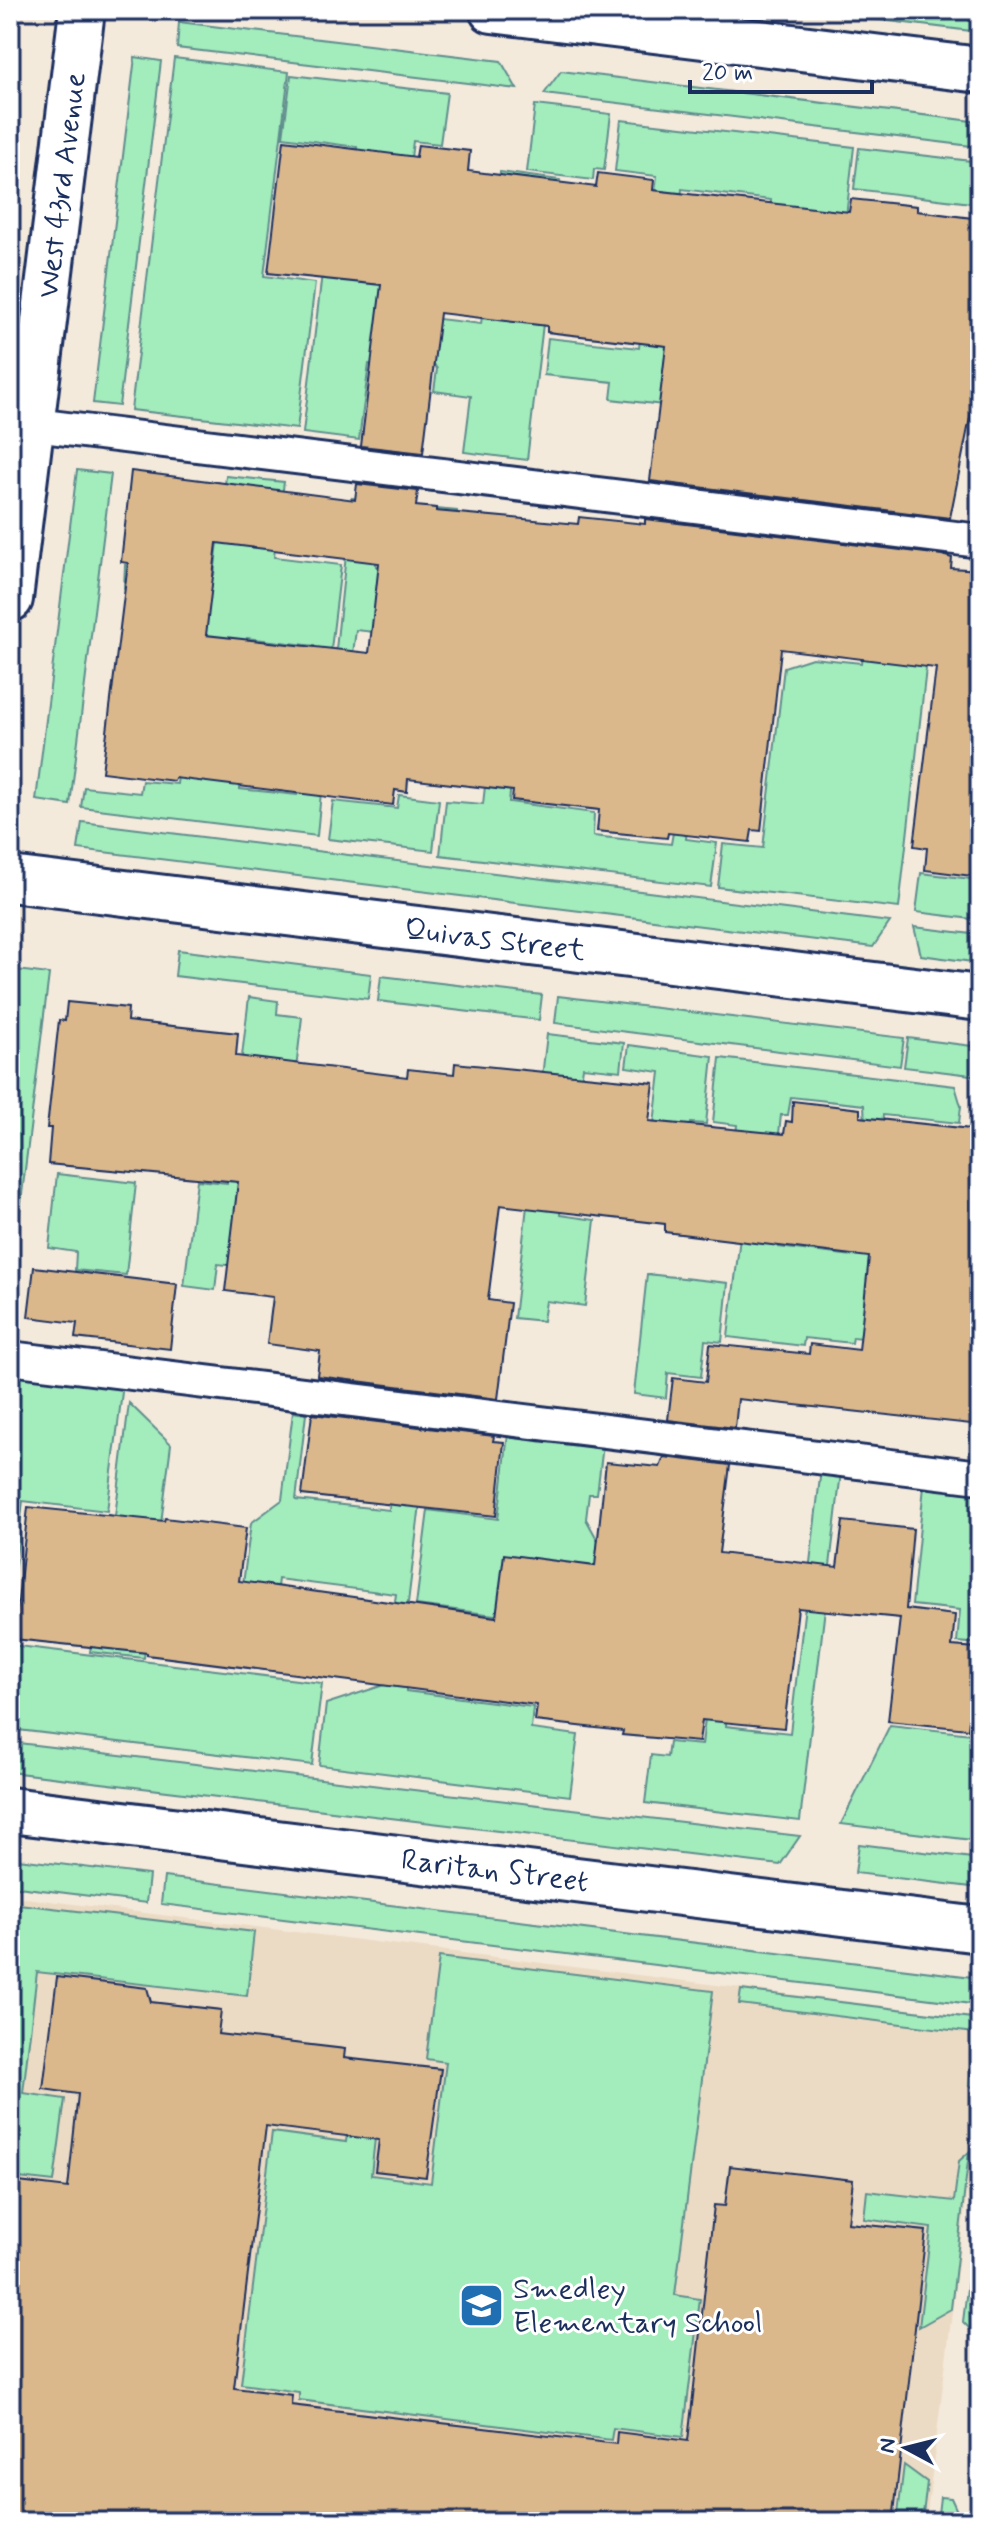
<svg xmlns="http://www.w3.org/2000/svg" width="990" height="2532" viewBox="0 0 990 2532" font-family="Mynerve,sans-serif">
<style>
.built{fill:#ecdbc4}
.green{fill:#a3ecbc;stroke:#5f8e8d;stroke-width:2}
.building{fill:#dab88c;stroke:#1b2f5e;stroke-width:2;fill-rule:evenodd}
.lines{fill:none;stroke-linecap:round;stroke-linejoin:round}
.lane-casing{stroke:#1b2f5e;stroke-width:38}
.street-casing{stroke:#1b2f5e;stroke-width:50}
.secondary-casing{stroke:#1b2f5e;stroke-width:50}
.lane{stroke:#fff;stroke-width:32}
.street{stroke:#fff;stroke-width:44}
.secondary{stroke:#fff;stroke-width:44}
.labels{text-anchor:middle;stroke-width:6;stroke-linejoin:round;paint-order:stroke}
.street-label{font-size:30px;fill:#1b2f5e;stroke:#fff}
.poi-label{font-size:30px;fill:#1b2f5e;stroke:#fff;text-anchor:start}
</style>
<rect width="100%" height="100%" fill="#f4eadc"/>
<filter id="ink" filterUnits="userSpaceOnUse"><feTurbulence type="fractalNoise" baseFrequency=".0125" numOctaves="2"/><feDisplacementMap in="SourceGraphic" scale="16" xChannelSelector="R" yChannelSelector="G"/><feConvolveMatrix kernelMatrix="1 2 1 2 8 2 1 2 1" color-interpolation-filters="sRGB"/></filter>
<g filter="url(#ink)">
<path class="built" d="M 10,1896 L 980,2018 L 980,2088 L 926,2522 L 10,2522 Z"/>
<path class="green" d="M 798,10 L 979,10 L 980,32 Z
M 179,22 L 501,61 L 517,89 L 177,48 Z
M 135,57 L 161,61 L 119,406 L 93,403 Z
M 174,58 L 289,72 L 264,276 L 315,283 L 297,429 L 131,410 Z
M 561,71 L 980,122 L 980,147 L 544,94 Z
M 291,75 L 447,93 L 440,144 L 413,141 L 411,158 L 410,368 L 369,364 L 359,440 L 303,433 L 323,265 L 343,267 L 357,147 L 283,137 Z
M 535,105 L 611,114 L 604,170 L 594,169 L 593,180 L 527,172 Z
M 621,120 L 854,147 L 834,322 L 738,485 L 771,200 L 682,189 L 667,318 L 640,315 L 657,176 L 615,171 Z
M 859,148 L 980,162 L 980,204 L 854,189 Z
M 500,172 L 560,180 L 527,460 L 464,452 L 471,396 L 434,391 L 437,369 L 427,353 L 431,318 L 481,324 Z
M 642,321 L 734,413 L 611,399 L 613,382 L 544,375 L 548,338 L 639,348 Z
M 77,470 L 111,474 L 70,805 L 36,800 Z
M 226,476 L 284,482 L 274,557 L 341,565 L 327,683 L 312,667 L 314,646 L 247,638 L 242,674 L 191,667 L 200,598 L 124,588 L 125,565 L 214,575 Z
M 352,498 L 382,502 L 376,566 L 430,572 L 437,509 L 457,511 L 450,583 L 497,645 L 356,630 L 352,661 L 335,659 Z
M 931,624 L 899,908 L 718,887 L 723,844 L 763,848 L 784,667 L 812,658 L 861,663 L 864,638 Z
M 191,671 L 242,769 L 240,789 L 297,795 L 299,779 L 322,781 L 317,836 L 81,807 L 84,787 L 140,793 L 142,781 L 177,784 Z
M 498,672 L 523,675 L 509,802 L 594,813 L 593,836 L 671,844 L 674,827 L 687,828 L 686,839 L 717,843 L 711,887 L 440,855 L 446,801 L 483,804 Z
M 399,795 L 439,800 L 433,851 L 328,839 L 333,801 L 397,808 Z
M 82,822 L 890,922 L 873,947 L 78,849 Z
M 921,873 L 980,880 L 980,920 L 916,912 Z
M 914,927 L 980,935 L 980,963 L 921,955 Z
M 178,950 L 371,974 L 368,999 L 175,976 Z
M 17,970 L 49,974 L 11,1284 L 10,1031 Z
M 381,976 L 542,995 L 539,1020 L 378,1001 Z
M 558,996 L 904,1038 L 900,1066 L 555,1023 Z
M 249,997 L 278,1001 L 277,1014 L 302,1017 L 273,1270 L 218,1264 L 215,1290 L 184,1286 L 197,1180 L 227,1183 Z
M 547,1034 L 624,1043 L 621,1071 L 583,1067 L 579,1094 L 574,1094 L 560,1215 L 595,1220 L 585,1306 L 546,1301 L 543,1321 L 514,1318 Z
M 908,1038 L 980,1047 L 980,1076 L 904,1067 Z
M 629,1045 L 713,1056 L 706,1124 L 691,1123 L 688,1142 L 644,1210 L 660,1072 L 626,1067 Z
M 720,1058 L 955,1086 L 961,1106 L 959,1123 L 883,1115 L 870,1228 L 864,1105 L 791,1097 L 788,1115 L 781,1115 L 770,1218 L 735,1144 L 737,1125 L 713,1122 Z
M 57,1174 L 136,1183 L 126,1275 L 75,1270 L 76,1252 L 49,1248 Z
M 780,1222 L 779,1247 L 852,1256 L 855,1230 L 872,1232 L 895,1341 L 853,1337 L 852,1343 L 804,1338 L 803,1346 L 728,1337 L 741,1229 Z
M 647,1274 L 728,1283 L 722,1342 L 705,1340 L 701,1377 L 668,1373 L 666,1398 L 634,1394 Z
M 10,1370 L 123,1384 L 107,1511 L 23,1501 L 10,1604 Z
M 129,1403 L 171,1444 L 144,1658 L 90,1652 L 108,1515 L 115,1516 Z
M 293,1412 L 306,1414 L 296,1500 L 389,1510 L 397,1433 L 420,1504 L 407,1611 L 385,1675 L 396,1594 L 278,1579 L 267,1664 L 233,1660 L 251,1523 L 282,1500 Z
M 508,1434 L 603,1445 L 597,1494 L 589,1494 L 586,1519 L 617,1575 L 518,1618 L 416,1605 L 428,1510 L 498,1519 Z
M 821,1469 L 841,1472 L 800,1821 L 645,1803 L 651,1755 L 667,1757 L 669,1742 L 702,1745 L 706,1709 L 727,1711 L 726,1726 L 790,1733 Z
M 924,1486 L 980,1492 L 980,1644 L 957,1642 L 960,1610 L 912,1605 Z
M 10,1645 L 322,1683 L 312,1765 L 10,1729 Z
M 980,1649 L 980,1841 L 841,1824 L 890,1725 L 971,1734 Z
M 387,1684 L 406,1687 L 406,1691 L 533,1707 L 531,1729 L 578,1735 L 570,1796 L 319,1765 L 326,1704 Z
M 10,1742 L 800,1836 L 780,1865 L 10,1772 Z
M 859,1844 L 980,1859 L 980,1888 L 855,1873 Z
M 10,1858 L 149,1875 L 146,1903 L 10,1886 Z
M 164,1877 L 980,1978 L 980,2005 L 161,1904 Z
M 10,1903 L 254,1932 L 247,1996 L 37,1972 L 23,2093 L 65,2099 L 54,2182 L 10,2177 Z
M 439,1957 L 713,1991 L 675,2295 L 700,2299 L 683,2437 L 613,2428 L 611,2440 L 299,2400 L 299,2392 L 241,2384 L 272,2132 L 346,2142 L 351,2099 L 379,2102 L 371,2175 L 431,2183 L 446,2062 L 426,2059 Z
M 741,1990 L 980,2019 L 979,2088 L 969,2086 L 975,2033 L 739,2004 Z
M 969,2152 L 951,2309 L 919,2327 L 931,2228 L 864,2219 L 867,2191 L 954,2201 L 959,2161 Z
M 980,2180 L 980,2339 L 963,2322 Z
M 904,2465 L 927,2482 L 922,2522 L 897,2522 Z
M 940,2497 L 951,2498 L 962,2522 L 937,2522 Z"/>
<path class="building" d="M 284,140 L 416,157 L 418,145 L 470,151 L 468,171 L 596,187 L 598,173 L 654,180 L 653,190 L 849,212 L 851,199 L 917,206 L 917,211 L 980,219 L 980,368 L 950,518 L 650,481 L 666,346 L 547,332 L 547,326 L 440,313 L 423,453 L 361,446 L 381,285 L 268,273 Z
M 131,471 L 355,500 L 357,484 L 418,491 L 416,506 L 436,508 L 436,511 L 578,524 L 579,517 L 645,524 L 645,519 L 942,555 L 952,558 L 951,568 L 980,570 L 980,877 L 925,870 L 927,848 L 914,846 L 936,668 L 781,649 L 761,831 L 752,830 L 750,842 L 668,833 L 667,838 L 597,831 L 599,810 L 512,800 L 513,791 L 408,779 L 407,792 L 395,790 L 393,805 L 175,778 L 174,781 L 102,772 L 128,563 L 121,562 ZM 217,543 L 379,563 L 369,653 L 206,635 Z
M 67,1002 L 128,1008 L 127,1021 L 238,1033 L 236,1056 L 407,1077 L 408,1069 L 454,1074 L 455,1063 L 654,1083 L 649,1121 L 784,1134 L 786,1121 L 792,1122 L 793,1101 L 860,1109 L 860,1117 L 980,1130 L 980,1425 L 738,1399 L 735,1428 L 668,1420 L 673,1378 L 706,1382 L 710,1344 L 809,1354 L 810,1344 L 859,1350 L 869,1257 L 665,1232 L 665,1224 L 500,1205 L 488,1300 L 510,1303 L 498,1399 L 317,1376 L 320,1351 L 267,1344 L 273,1297 L 225,1291 L 238,1182 L 48,1164 L 51,1128 L 47,1128 L 59,1020 L 65,1021 Z
M 34,1267 L 177,1284 L 170,1349 L 75,1338 L 77,1323 L 28,1317 Z
M 312,1414 L 494,1436 L 493,1441 L 504,1442 L 496,1516 L 302,1495 Z
M 664,1457 L 730,1465 L 719,1553 L 837,1567 L 843,1521 L 913,1529 L 906,1609 L 955,1615 L 952,1646 L 977,1648 L 968,1729 L 888,1721 L 900,1618 L 798,1608 L 784,1728 L 702,1720 L 699,1742 L 622,1735 L 623,1731 L 535,1721 L 537,1705 L 147,1655 L 147,1653 L 14,1639 L 28,1507 L 164,1521 L 165,1518 L 246,1528 L 239,1581 L 496,1617 L 504,1554 L 595,1566 L 606,1462 L 660,1467 Z
M 57,1977 L 147,1988 L 151,2002 L 221,2010 L 218,2034 L 345,2049 L 344,2058 L 441,2069 L 426,2177 L 375,2171 L 379,2140 L 266,2126 L 234,2388 L 292,2395 L 291,2405 L 616,2444 L 617,2432 L 688,2441 L 714,2205 L 725,2206 L 730,2166 L 853,2180 L 848,2223 L 926,2231 L 893,2522 L 10,2522 L 10,2181 L 68,2188 L 78,2094 L 43,2089 Z"/>
<g class="lines">
<defs>
<path id="lane" d="M 10,422 L 980,541
M 10,1358 L 980,1477"/>
<path id="street" d="M 10,599 L 82,10
M 10,879 L 980,998
M 10,1810 L 980,1930"/>
<path id="secondary" d="M 492,10 L 980,70"/>
</defs>
<use href="#lane" class="lane-casing"/>
<use href="#street" class="street-casing"/>
<use href="#secondary" class="secondary-casing"/>
<use href="#lane" class="lane"/>
<use href="#street" class="street"/>
<use href="#secondary" class="secondary"/>
</g>
</g>
<defs>
<symbol id="school-square" viewBox="-11 -11 22 22"><rect x="-9" y="-9" width="18" height="18" rx="4" fill="#1f6fb2" stroke="#fff"/><path d="M0-5L7-2L0 1L-7-2ZM-4 1L0 2.5L4 1V4Q0 6-4 4Z" fill="#fff"/></symbol>
</defs>
<g fill-rule="evenodd">
<use href="#school-square" x="456" y="2280" width="51" height="51"/>
</g>
<g class="labels">
<g class="street-label">
<text transform="translate(61 185) rotate(-83)" y="10">West 43rd Avenue</text>
<text transform="translate(495 939) rotate(7)" y="10">Quivas Street</text>
<text transform="translate(495 1870) rotate(7)" y="10">Raritan Street</text>
</g>
<g class="poi-label">
<text x="513" y="2298">Smedley<tspan x="513" dy="34">Elementary School</tspan></text>
</g>
</g>
<rect width="990" height="2532" fill="none" stroke="#fff" stroke-width="40"/>
<rect x="20" y="20" width="950" height="2492" fill="none" stroke="#1b2f5e" stroke-width="3" filter="url(#ink)"/>
<g transform="translate(906 2448) rotate(277)" stroke="#ffffff" stroke-width="6" paint-order="stroke">
<path d="M0-6L14 30L0 20L-14 30Z" fill="#1b2f5e"/>
<text y="-12" font-size="22" font-weight="bold" text-anchor="middle" fill="#1b2f5e">N</text>
</g>
<path d="M690 80v12h182v-12" fill="none" stroke="#1b2f5e" stroke-width="4"/>
<text x="702" y="80" font-size="24" fill="#1b2f5e" stroke="#ffffff" stroke-width="6" paint-order="stroke">20 m</text>
</svg>
